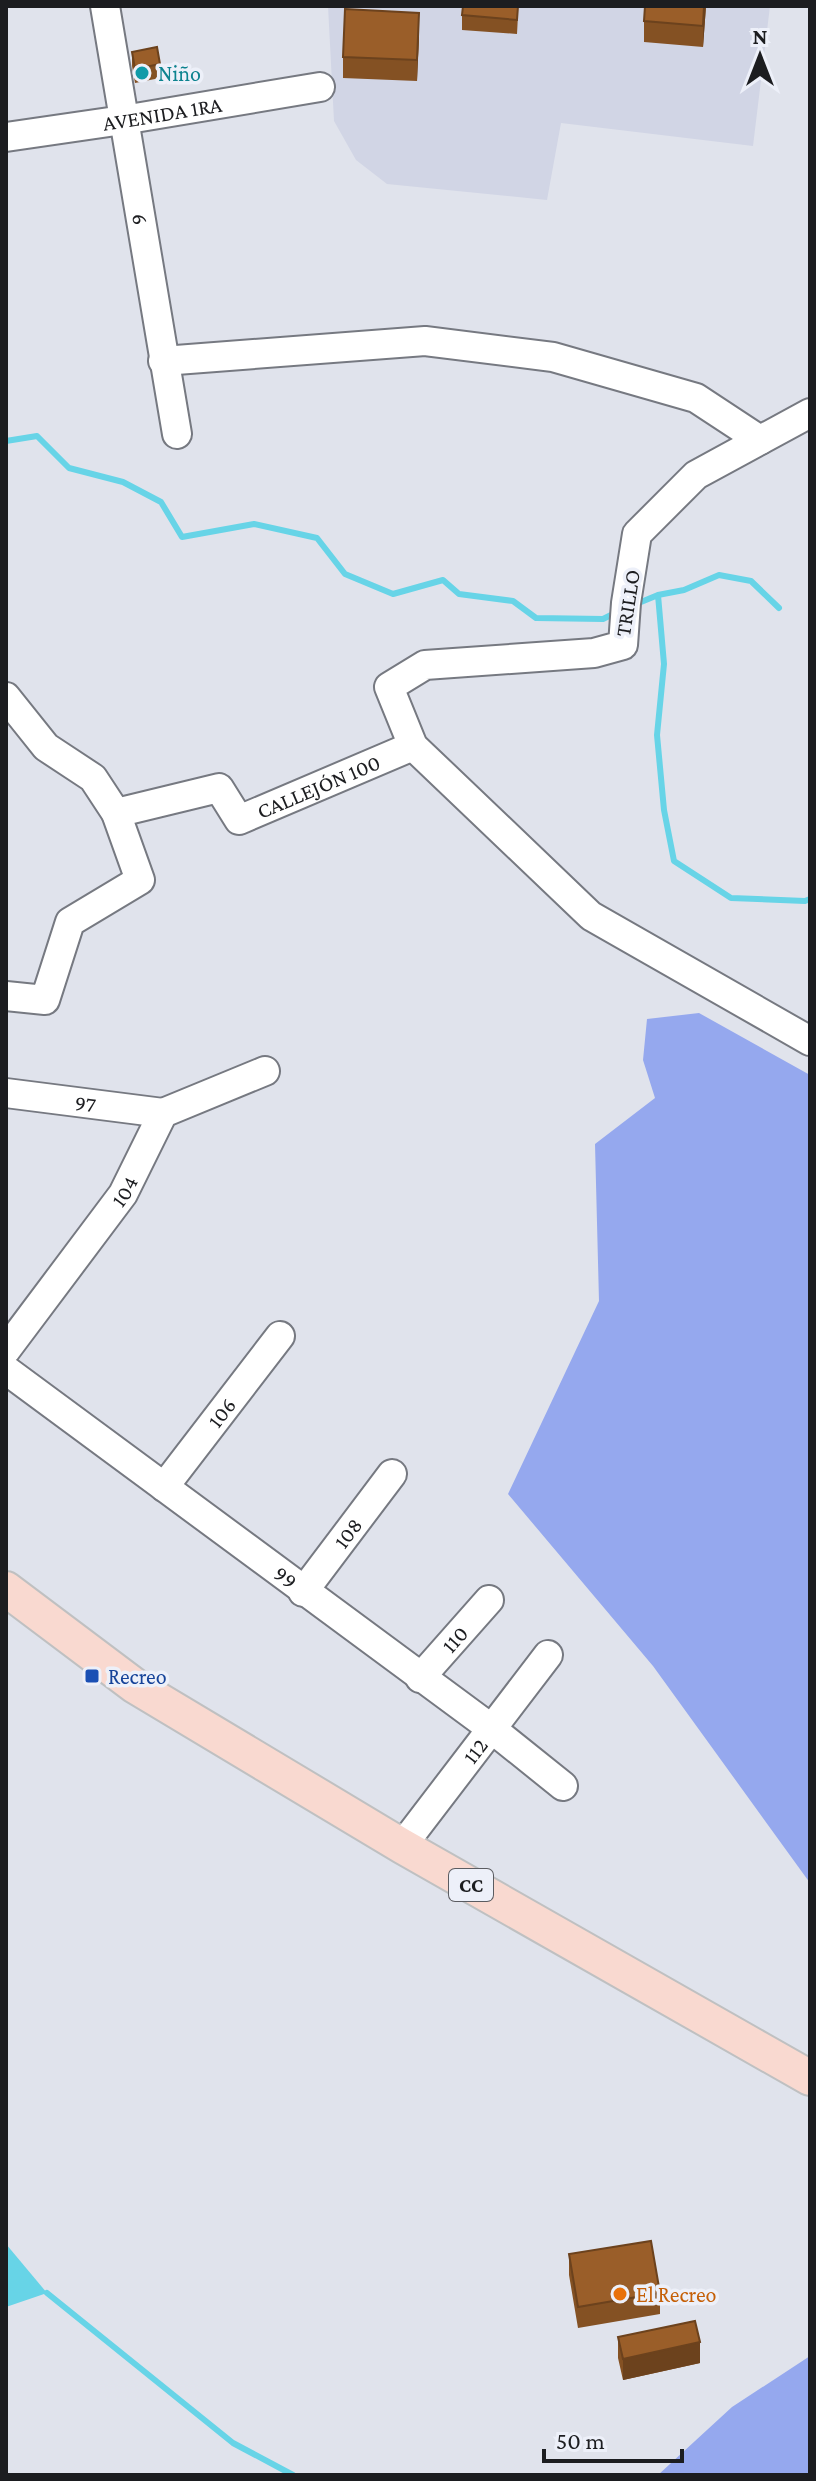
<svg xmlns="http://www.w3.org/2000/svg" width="816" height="2481" viewBox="0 0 816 2481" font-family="'Crimson Pro',serif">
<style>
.built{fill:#d1d5e5}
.forest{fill:#95a8ee}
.water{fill:#67d4e7}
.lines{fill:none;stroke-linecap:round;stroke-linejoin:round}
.stream{stroke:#67d4e7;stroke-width:6}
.minor-casing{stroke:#767981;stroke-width:32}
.major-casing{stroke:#bfc0c1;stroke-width:38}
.minor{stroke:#fff;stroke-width:28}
.major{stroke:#f9d9d0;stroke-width:34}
.wall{fill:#845123}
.shaded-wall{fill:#6c421d}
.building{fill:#9a5e29;stroke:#6c421d;stroke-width:2}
.culture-dot{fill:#0f9aa8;stroke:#edf0f9;stroke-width:3}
.transit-dot{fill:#1a4fb4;stroke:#edf0f9;stroke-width:3}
.food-dot{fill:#e8710a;stroke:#edf0f9;stroke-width:3}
.labels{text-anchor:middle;stroke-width:7;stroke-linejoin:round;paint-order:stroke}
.shield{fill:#edf0f9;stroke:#5b5c61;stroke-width:2}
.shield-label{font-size:20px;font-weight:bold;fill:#1c1d20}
.culture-label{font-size:22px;fill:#0d838f;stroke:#edf0f9;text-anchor:start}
.street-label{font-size:22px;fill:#1c1d20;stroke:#edf0f9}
.transit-label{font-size:22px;fill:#164399;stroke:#edf0f9;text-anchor:start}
.food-label{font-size:22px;fill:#c56008;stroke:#edf0f9;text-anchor:start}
</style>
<rect width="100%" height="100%" fill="#e0e3ec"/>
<path class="built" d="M 328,6 L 770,6 L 753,146 L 561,123 L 547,200 L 387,184 L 356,160 L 334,121 Z"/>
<path class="forest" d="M 699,1013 L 810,1075 L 810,1883 L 653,1666 L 508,1494 L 599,1301 L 595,1144 L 655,1098 L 643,1060 L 647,1019 Z
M 810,2356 L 810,2475 L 658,2475 L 732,2407 Z"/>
<path class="water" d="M 6,2244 L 47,2293 L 6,2307 Z"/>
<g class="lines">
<path class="stream" d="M 6,441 L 37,436 L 69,468 L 123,482 L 161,502 L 182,537 L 254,524 L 317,538 L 345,574 L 393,594 L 443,580 L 459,594 L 513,601 L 536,618 L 603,619 L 611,615
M 658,595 L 664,664 L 657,735 L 664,810 L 674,861 L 731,898 L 805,901 L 810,899
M 641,602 L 658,595 L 684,590 L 719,575 L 751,581 L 779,608
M 47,2293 L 233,2443 L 293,2475"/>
<defs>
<g id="minor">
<path id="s1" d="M 105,6 L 177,434"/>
<path id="s2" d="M 6,137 L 123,120 L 320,87"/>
<path d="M 163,361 L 425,341 L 553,357 L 696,398 L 760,440"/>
<path d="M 810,413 L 696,475 L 637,534 L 626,603 L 623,645 L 594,653 L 425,665 L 389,687 L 413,746 L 591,916 L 810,1041"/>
<path d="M 6,697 L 46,747 L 93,778 L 116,813 L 140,880 L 70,922 L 45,1000 L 6,996"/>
<path id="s3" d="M 116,813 L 219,788 L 239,820 L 413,746"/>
<path id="s4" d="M 6,1093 L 163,1113"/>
<path id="s5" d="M 6,1350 L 123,1194 L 163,1113 L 265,1071"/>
<path id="s6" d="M 6,1370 L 492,1729 L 563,1786"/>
<path id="s7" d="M 164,1487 L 280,1336"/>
<path id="s8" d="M 303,1592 L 392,1474"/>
<path id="s9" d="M 420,1678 L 489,1600"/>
<path id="s10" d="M 402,1846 L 548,1655"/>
</g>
<path id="major" d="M 6,1589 L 135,1686 L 402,1846 L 810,2078"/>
</defs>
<use href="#minor" class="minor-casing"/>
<use href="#major" class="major-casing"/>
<use href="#minor" class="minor"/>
<use href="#major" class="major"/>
</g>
<path class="wall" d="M 706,6 L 703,47 L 644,42 L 644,21 Z
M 462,15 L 518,15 L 517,34 L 462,30 Z
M 419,34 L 417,81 L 343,78 L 343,57 Z
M 132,52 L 160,64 L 160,78 L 135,83 L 132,66 Z
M 569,2254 L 660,2293 L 660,2314 L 578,2328 L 569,2275 Z
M 618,2337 L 700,2363 L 623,2380 L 618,2358 Z"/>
<path class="shaded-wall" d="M 704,6 L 706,6 L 703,47 L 703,26 Z
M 419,13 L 419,34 L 417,81 L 417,60 Z
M 700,2342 L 700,2363 L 623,2380 L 623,2359 Z"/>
<path class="building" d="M 463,6 L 518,6 L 517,20 L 462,15 Z
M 645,6 L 704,6 L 703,26 L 644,21 Z
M 345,9 L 419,13 L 417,60 L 343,57 Z
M 157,47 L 160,64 L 135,69 L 132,52 Z
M 651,2241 L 660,2293 L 578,2307 L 569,2254 Z
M 695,2321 L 700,2342 L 623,2359 L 618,2337 Z"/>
<circle class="culture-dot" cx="142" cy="73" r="8"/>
<rect class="transit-dot" x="84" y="1668" width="16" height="16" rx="4"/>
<circle class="food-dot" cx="620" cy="2294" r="8"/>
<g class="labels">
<rect class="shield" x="449" y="1869" width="44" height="32" rx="6"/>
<g class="shield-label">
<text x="471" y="1892">CC</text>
</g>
<g class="culture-label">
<text x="158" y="81">Niño</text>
</g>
<g class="street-label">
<text dy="8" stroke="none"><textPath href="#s2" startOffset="158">AVENIDA 1RA</textPath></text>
<text dy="8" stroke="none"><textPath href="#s1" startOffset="216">6</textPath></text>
<text transform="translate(627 603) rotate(-81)" y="8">TRILLO</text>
<text dy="8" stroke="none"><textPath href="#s3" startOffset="230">CALLEJÓN 100</textPath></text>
<text dy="8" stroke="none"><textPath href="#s4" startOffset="80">97</textPath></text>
<text dy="8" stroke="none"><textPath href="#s5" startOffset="198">104</textPath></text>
<text dy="8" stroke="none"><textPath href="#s7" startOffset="94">106</textPath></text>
<text dy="8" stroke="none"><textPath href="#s8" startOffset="74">108</textPath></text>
<text dy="8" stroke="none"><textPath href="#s6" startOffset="348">99</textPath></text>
<text dy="8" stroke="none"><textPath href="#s9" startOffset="52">110</textPath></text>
<text dy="8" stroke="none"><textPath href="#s10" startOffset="120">112</textPath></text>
</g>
<g class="transit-label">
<text x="108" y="1684">Recreo</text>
</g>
<g class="food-label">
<text x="636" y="2302">El Recreo</text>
</g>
</g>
<rect width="816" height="2481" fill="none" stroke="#1c1d20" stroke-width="16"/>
<g transform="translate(760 56)" stroke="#edf0f9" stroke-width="6" paint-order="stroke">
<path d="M0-6L14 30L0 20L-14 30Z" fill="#1c1d20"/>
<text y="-12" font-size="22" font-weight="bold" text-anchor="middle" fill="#1c1d20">N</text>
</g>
<path d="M544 2449v12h138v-12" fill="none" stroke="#1c1d20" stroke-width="4"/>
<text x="556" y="2449" font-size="24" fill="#1c1d20" stroke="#edf0f9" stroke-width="6" paint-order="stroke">50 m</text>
</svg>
